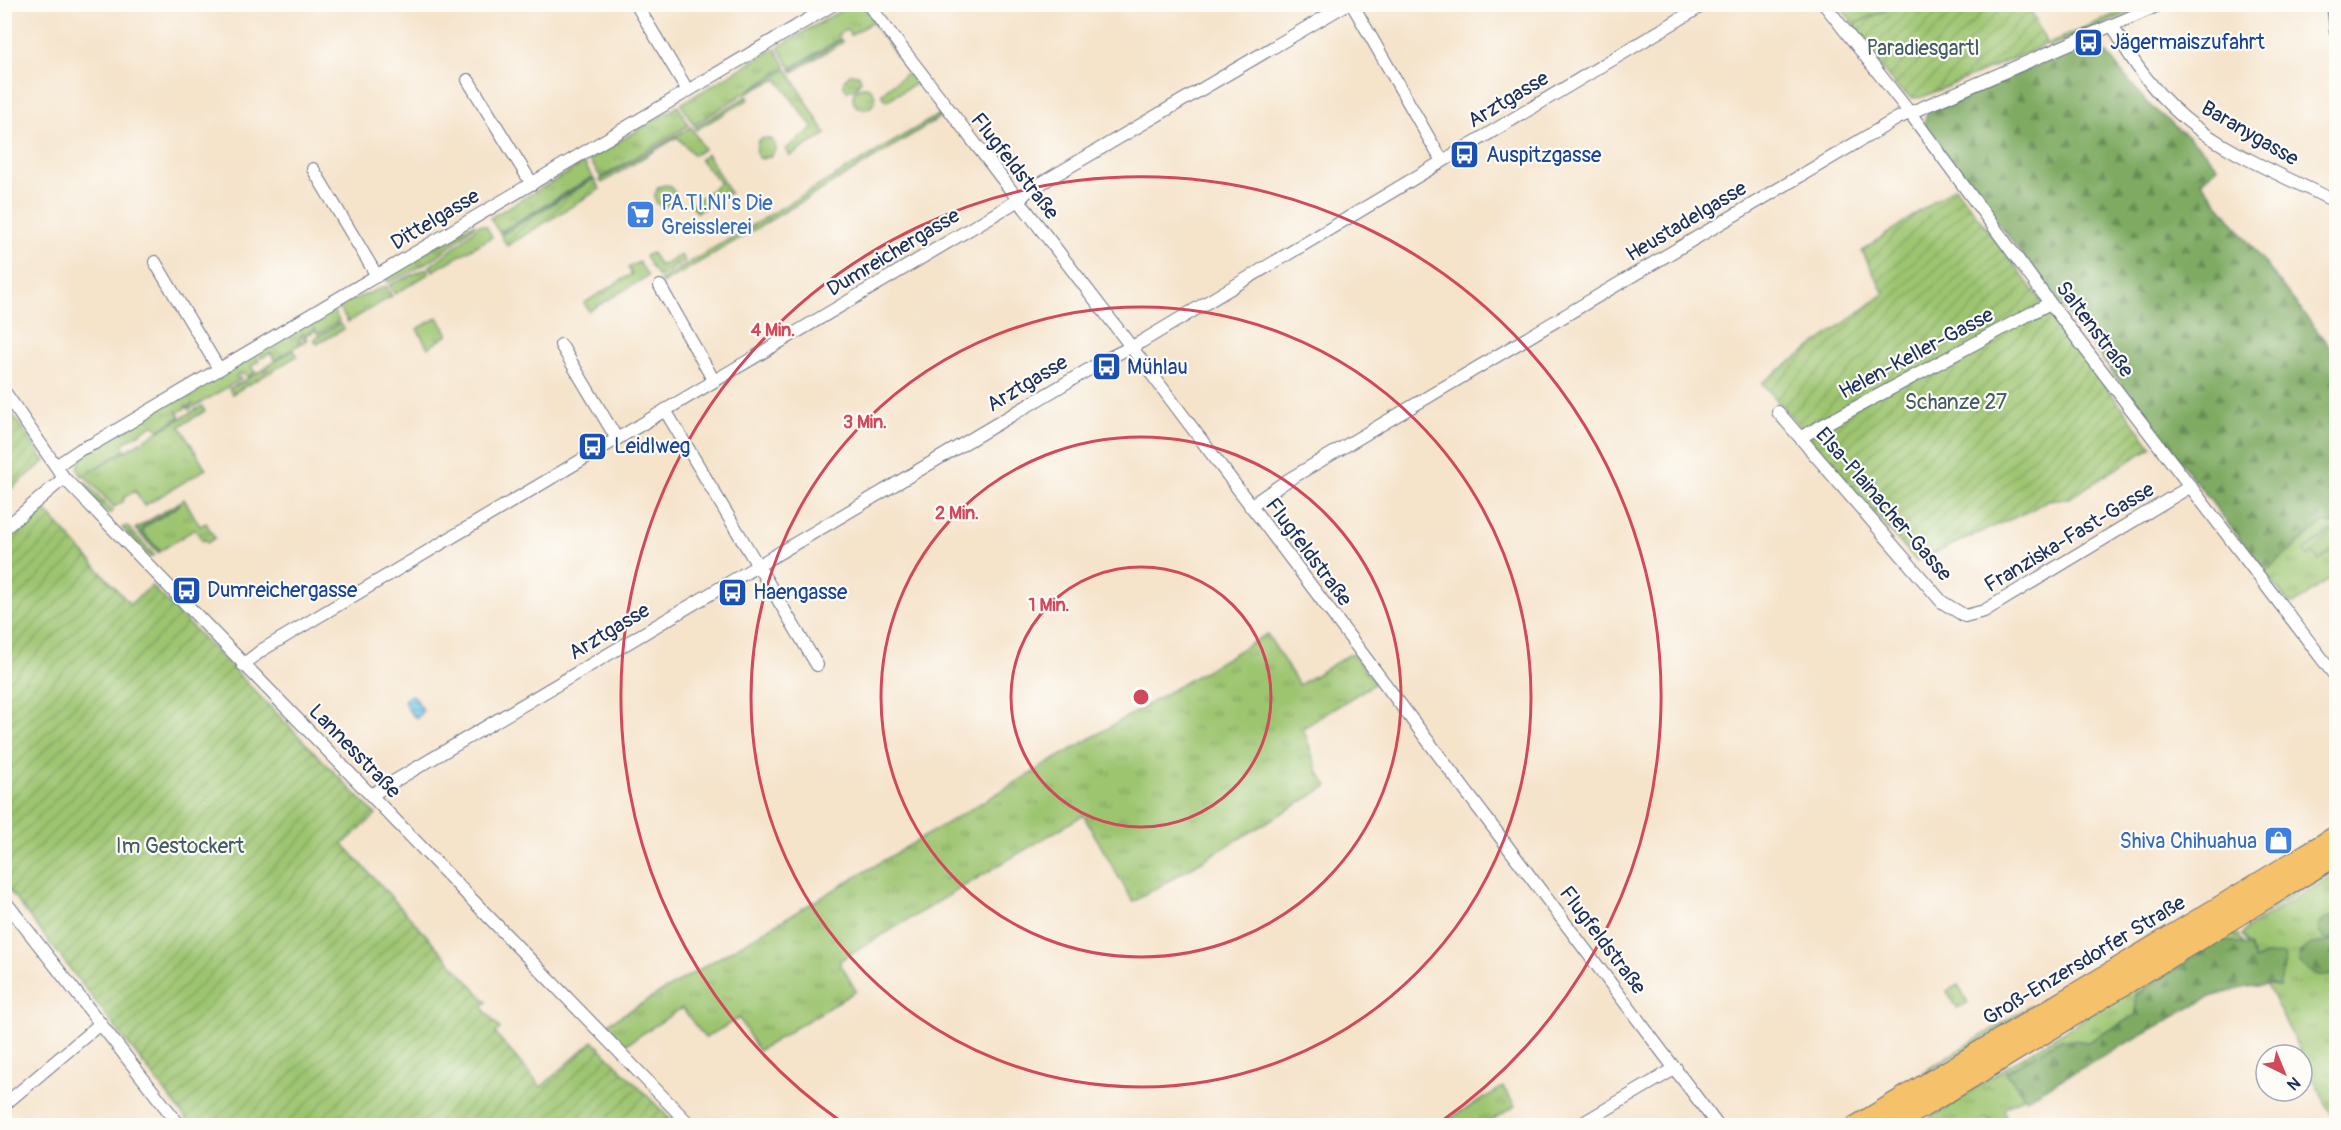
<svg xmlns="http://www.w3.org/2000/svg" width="2341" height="1130" viewBox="0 0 2341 1130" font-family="Pangolin,sans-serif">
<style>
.grass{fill:url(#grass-tufts);stroke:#5c7a67;stroke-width:1.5}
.forest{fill:url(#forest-firs);stroke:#4c6c60;stroke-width:1.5}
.garden{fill:url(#garden-furrows);stroke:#5c7a67;stroke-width:1.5}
.water{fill:url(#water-rules);stroke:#4279a2;stroke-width:1.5}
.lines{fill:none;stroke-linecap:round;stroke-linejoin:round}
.street-casing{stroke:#676e84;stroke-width:14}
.primary-casing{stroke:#676e84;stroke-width:22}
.street{stroke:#fff;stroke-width:12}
.primary{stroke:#f5c16b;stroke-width:20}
.ring{fill:none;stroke:#d1495b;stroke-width:3}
.labels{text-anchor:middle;stroke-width:4.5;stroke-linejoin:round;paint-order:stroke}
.transit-label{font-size:21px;fill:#164399;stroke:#fdfcf7;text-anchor:start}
.park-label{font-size:21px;fill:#425c63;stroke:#fdfcf7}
.street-label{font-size:21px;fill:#1b2f5e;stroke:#fdfcf7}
.shop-label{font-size:21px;fill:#366cbe;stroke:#fdfcf7;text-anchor:start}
.centre{fill:#d1495b;stroke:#fdfcf7;stroke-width:3}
.ring-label{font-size:18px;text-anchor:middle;font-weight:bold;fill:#d1495b;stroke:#fdfcf7;stroke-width:4.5;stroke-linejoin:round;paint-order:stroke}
</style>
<defs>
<pattern id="grass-tufts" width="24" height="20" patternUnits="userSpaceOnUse" patternTransform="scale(1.5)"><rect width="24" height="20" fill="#9dc570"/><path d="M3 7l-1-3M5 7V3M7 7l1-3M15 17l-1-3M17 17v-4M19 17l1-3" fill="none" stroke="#7fa05f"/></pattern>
<pattern id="forest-firs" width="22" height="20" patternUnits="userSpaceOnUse" patternTransform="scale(1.5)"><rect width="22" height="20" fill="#7eaa62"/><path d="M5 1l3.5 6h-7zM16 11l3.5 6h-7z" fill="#668b54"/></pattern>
<pattern id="garden-furrows" width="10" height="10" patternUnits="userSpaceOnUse" patternTransform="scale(1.5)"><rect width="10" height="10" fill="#9dc570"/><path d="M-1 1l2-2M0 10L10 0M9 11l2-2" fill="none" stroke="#7fa05f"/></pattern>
<pattern id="water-rules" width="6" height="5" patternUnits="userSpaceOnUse" patternTransform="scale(1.5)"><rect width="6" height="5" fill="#69c3e7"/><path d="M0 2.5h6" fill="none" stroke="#569fbe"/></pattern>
</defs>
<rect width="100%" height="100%" fill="#fdfcf7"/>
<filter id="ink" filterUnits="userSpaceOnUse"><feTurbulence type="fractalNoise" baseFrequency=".0167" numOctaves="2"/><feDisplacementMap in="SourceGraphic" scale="12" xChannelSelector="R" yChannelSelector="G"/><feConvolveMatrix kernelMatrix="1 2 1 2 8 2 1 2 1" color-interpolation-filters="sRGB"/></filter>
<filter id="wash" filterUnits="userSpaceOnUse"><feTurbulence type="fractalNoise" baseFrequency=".008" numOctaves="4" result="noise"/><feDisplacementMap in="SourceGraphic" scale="24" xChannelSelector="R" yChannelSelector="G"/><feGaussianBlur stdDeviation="1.35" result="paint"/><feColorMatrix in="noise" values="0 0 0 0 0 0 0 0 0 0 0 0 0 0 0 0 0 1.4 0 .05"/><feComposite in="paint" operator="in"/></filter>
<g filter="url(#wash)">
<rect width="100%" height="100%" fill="#f5e3ca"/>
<path class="grass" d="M 850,5 L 857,5 L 867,11 L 920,81 L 886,101 L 881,94 L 908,72 L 872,22 L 851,35 L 847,29 L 838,34 L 840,39 L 791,68 L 778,47 Z
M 1838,5 L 1898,5 L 1854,24 Z
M 2136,5 L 2148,5 L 2049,47 L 2047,44 Z
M 841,40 L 843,42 L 793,72 L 791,70 Z
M 775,48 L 786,67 L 694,125 L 681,104 Z
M 787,69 L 826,134 L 790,156 L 786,149 L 813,128 L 777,79 L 745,94 Z
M 850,74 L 859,75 L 861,80 L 856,88 L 847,91 L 844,87 L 844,80 Z
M853 98a11 11 0 1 1 22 0a11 11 0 1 1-22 0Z
M 747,96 L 749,99 L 696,130 L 695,127 Z
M 678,106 L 689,125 L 601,178 L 589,159 Z
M 943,112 L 945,114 C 852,173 757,228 662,284 L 660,280 Z
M 691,127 L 704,149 L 694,155 L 677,137 L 602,183 L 600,180 Z
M 764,138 L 773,140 L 776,148 L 772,155 L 764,159 L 759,158 L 756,151 L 758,141 Z
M 707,154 L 730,193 L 697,212 L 691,205 L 720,183 L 700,159 Z
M 584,163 L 592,177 L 499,232 L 490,218 Z
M 593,178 L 594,179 L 501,235 L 500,233 Z
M 665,185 L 671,187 L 675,193 L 670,205 L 664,207 L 657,204 L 654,197 L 658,187 Z
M 476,224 C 449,249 423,269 388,282 L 384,276 L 467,227 Z
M 479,225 L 486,226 L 492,237 L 433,271 L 430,266 L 459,244 Z
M 652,253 L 660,266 L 681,255 L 685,261 L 658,277 L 645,256 Z
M 639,262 L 648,276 L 589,311 L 584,303 L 632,274 L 628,268 Z
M 428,268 L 430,273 L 395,294 L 389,285 Z
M 386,286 L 392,296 L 348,322 L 338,306 Z
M 331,307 L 339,321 L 318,334 L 314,328 L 314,331 L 311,333 L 310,331 L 307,335 L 304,333 L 307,340 L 305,341 L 301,335 L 299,341 L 303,342 L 275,360 L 270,353 L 261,358 L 257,351 Z
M 438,317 L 448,335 L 428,348 L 417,329 Z
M 340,323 L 344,329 L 317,344 L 314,339 Z
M 294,350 L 297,356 L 269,373 L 266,367 Z
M 254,352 L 259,361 L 251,366 L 255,372 L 247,377 L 245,373 L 241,375 L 239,373 L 236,377 L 241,379 L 189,410 L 188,408 L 194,403 L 187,407 L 185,405 L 186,408 L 178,412 L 176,410 L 180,417 L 158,430 L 154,424 L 122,444 L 125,450 L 86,474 L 202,406 L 205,411 L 180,426 L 206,469 L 144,506 L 135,491 L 123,498 L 124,501 L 114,507 L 84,475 L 82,476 L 78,469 L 81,456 Z
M 264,369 L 267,374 L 232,394 L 229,389 Z
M 85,482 L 113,511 L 108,514 L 81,485 Z
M 184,499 L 200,526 L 206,523 L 215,538 L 207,543 L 205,539 L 203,541 L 195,529 L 160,551 L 143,533 L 144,527 L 177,507 Z
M 2323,523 L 2336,523 L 2336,574 L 2295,604 L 2289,603 L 2265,572 Z
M 127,526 L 154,555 L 150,557 L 122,528 Z
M 1267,634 L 1299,685 L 1352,653 L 1375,683 L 1303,728 L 1318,772 L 1328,786 L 1133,902 L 1083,815 L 839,961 L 856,991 L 758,1051 L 739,1018 L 705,1038 L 682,1008 L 622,1047 L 602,1027 Z
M 2336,864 L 2336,870 L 2242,927 L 2239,923 Z
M 2336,874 L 2336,920 L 2333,917 L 2331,940 L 2336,936 L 2336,941 L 2312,944 L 2300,952 L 2299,963 C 2310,973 2321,979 2336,974 L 2336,1124 L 2267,985 L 2271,985 L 2266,955 L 2255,960 L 2242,934 L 2247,928 Z
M 2231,928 L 2234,935 L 2238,934 L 2243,944 L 2220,940 L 2136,994 L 2136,1015 L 2088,1042 L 2061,1039 L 2006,1072 L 2024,1096 L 2004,1109 L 2006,1117 L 1993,1124 L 1987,1119 L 1976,1125 L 1917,1126 L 1956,1102 L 2003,1069 Z
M 2148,937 L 2150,940 L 2042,1005 L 2040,1001 Z
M 1958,985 L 1968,1003 L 1957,1008 L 1947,991 Z
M 2030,1006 L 2032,1010 L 1926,1073 L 1923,1072 Z
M 1503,1087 L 1515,1106 L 1484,1125 L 1438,1125 Z"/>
<path class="forest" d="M 2087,44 L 2107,54 L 2147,103 L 2201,148 L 2218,167 L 2201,181 L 2336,355 L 2336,523 L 2323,523 L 2265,572 L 1923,125 L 1927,113 Z
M 179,502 L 177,507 L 144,527 L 143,533 L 160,551 L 158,553 L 135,529 Z
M 2333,917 L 2336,920 L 2336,936 L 2331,940 L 2325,939 L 2318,931 L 2319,924 L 2326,918 Z
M 2220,940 L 2249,945 L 2255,960 L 2266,955 L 2285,954 L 2285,963 L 2279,987 L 2271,985 L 2246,987 L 2210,997 L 2026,1099 L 2006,1072 L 2061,1039 L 2088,1042 L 2136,1015 L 2136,995 Z
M 2336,941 L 2336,974 C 2322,979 2310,973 2299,963 L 2300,952 L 2312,944 Z"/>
<path class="garden" d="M 1898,5 L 2028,5 L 2047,44 L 1925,96 C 1922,97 1919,98 1915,98 C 1892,95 1866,42 1854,24 Z
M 594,179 L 600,189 L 507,246 L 501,235 Z
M 1955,187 L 2152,447 L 2069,498 L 2047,500 L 2031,510 L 1916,561 L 1762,383 L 1884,294 L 1862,251 Z
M 4,402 L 45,461 L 5,494 L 4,494 Z
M 43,508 L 130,604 L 152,586 L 376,815 L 343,844 L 487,1002 L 482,1007 L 500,1029 L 495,1033 L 541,1087 L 593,1041 L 676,1125 L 191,1125 L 5,885 L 4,516 L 17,531 Z
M 2333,530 L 2336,535 L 2336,548 L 2319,561 L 2313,553 L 2308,557 L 2304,551 Z"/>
<path class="water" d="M 411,695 L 414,696 L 423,710 L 417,718 C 411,715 405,707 404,700 Z"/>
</g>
<g filter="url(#ink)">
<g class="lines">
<defs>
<path id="street" d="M 636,4 L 688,91
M 868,4 L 1123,336 L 1718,1126
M 1352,4 L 1442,161
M 1824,4 L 1910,113 L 2050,303 L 2336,677
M 2333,4 L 2336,32
M 2113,26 C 2131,61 2153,91 2183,117 C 2225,153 2287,177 2336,202
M 468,80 L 532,184
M 313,169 L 377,276
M 155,262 L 219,369
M 660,286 L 714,381
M 561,345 L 617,439
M 4,391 L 64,478 L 691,1126
M 665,410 L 817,665
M 1778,412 L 1942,602 L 1965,616 L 1984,611 L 2191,486
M 1801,437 L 2050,303
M 56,466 L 81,449 L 95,443 L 834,4
M 1250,506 L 1288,480 L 1898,118 L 2161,4
M 4,529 L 64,478
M 243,665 L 262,650 L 1017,201 L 1028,191 L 1347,4
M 371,795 L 1103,361 L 1141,342 L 1705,4
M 4,900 L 180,1126
M 4,1105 L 101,1023
M 1578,1126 L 1676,1068"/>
<path id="primary" d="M 1856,1126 L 2336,836
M 1892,1126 L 2336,856"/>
</defs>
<use href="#street" class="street-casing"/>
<use href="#primary" class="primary-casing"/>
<use href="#street" class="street"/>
<use href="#primary" class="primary"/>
</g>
</g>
<g class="ring">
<circle cx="1141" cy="697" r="130"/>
<circle cx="1141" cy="697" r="260"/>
<circle cx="1141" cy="697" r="390"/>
<path d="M843 1123A520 520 0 1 1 1439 1123"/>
</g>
<defs>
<symbol id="bus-square" viewBox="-11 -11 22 22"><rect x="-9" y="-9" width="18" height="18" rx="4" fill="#1a4fb4" stroke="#fdfcf7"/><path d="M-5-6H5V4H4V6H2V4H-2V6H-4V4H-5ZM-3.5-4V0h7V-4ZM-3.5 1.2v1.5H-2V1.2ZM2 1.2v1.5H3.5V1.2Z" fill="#fff"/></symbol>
<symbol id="supermarket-square" viewBox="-11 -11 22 22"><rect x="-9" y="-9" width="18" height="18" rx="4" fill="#3f7fe0" stroke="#fdfcf7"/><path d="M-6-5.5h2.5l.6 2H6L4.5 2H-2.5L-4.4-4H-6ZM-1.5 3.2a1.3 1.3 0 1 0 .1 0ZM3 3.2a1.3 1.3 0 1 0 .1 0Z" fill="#fff"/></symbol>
<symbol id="shop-square" viewBox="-11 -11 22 22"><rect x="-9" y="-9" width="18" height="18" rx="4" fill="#3f7fe0" stroke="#fdfcf7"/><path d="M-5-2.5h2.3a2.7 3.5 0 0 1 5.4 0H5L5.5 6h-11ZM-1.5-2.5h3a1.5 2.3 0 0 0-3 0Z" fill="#fff"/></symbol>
</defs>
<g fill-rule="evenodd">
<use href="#bus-square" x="2072" y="26" width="33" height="33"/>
<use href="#bus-square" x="1448" y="138" width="33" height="33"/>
<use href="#supermarket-square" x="624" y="198" width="33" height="33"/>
<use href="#bus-square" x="1090" y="350" width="33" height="33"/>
<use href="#bus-square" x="576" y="430" width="33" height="33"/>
<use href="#bus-square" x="170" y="574" width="33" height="33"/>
<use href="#bus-square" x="716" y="576" width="33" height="33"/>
<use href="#shop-square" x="2262" y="824" width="33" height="33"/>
</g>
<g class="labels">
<g class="transit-label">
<text x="2110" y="49">Jägermaiszufahrt</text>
<text x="1486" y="162">Auspitzgasse</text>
<text x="1127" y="374">Mühlau</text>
<text x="614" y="453">Leidlweg</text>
<text x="207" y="597">Dumreichergasse</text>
<text x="753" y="599">Haengasse</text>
</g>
<g class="park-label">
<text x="1923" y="55">Paradiesgartl</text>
<text x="1956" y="409">Schanze 27</text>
<text x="180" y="853">Im Gestockert</text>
</g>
<g class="street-label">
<text transform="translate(1508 99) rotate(-31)" y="7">Arztgasse</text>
<text transform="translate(2250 133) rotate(30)" y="7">Baranygasse</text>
<text transform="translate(1015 166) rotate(52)" y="7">Flugfeldstraße</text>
<text transform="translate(435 219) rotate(-31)" y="7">Dittelgasse</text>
<text transform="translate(1686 221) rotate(-31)" y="7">Heustadelgasse</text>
<text transform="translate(893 252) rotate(-31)" y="7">Dumreichergasse</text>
<text transform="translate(2095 329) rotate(53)" y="7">Saltenstraße</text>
<text transform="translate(1916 353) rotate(-28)" y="7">Helen-Keller-Gasse</text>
<text transform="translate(1027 383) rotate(-31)" y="7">Arztgasse</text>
<text transform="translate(1884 504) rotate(49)" y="7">Elsa-Plainacher-Gasse</text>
<text transform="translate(2069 537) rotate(-31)" y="7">Franziska-Fast-Gasse</text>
<text transform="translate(1309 552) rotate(53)" y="7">Flugfeldstraße</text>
<text transform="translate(609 631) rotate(-31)" y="7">Arztgasse</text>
<text transform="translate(355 751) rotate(46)" y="7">Lannesstraße</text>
<text transform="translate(1603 940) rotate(53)" y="7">Flugfeldstraße</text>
<text transform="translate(2084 960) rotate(-31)" y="7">Groß-Enzersdorfer Straße</text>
</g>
<g class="shop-label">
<text x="661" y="210">PA.TI.NI's Die<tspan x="661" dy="24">Greisslerei</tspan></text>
<text x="2257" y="848" text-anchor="end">Shiva Chihuahua</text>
</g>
</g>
<circle cx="1141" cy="697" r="9" class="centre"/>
<g class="ring-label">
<text x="773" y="336">4 Min.</text>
<text x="865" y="428">3 Min.</text>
<text x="957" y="519">2 Min.</text>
<text x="1049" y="611">1 Min.</text>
</g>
<rect width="2341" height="1130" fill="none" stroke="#fdfcf7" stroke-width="24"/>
<g transform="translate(2284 1073) rotate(137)"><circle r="28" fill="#fdfcf7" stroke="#a3aaba" stroke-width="1.5"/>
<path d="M0-4.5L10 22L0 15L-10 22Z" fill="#d1495b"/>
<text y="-9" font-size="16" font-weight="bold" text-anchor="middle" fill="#1b2f5e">N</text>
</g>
</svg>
